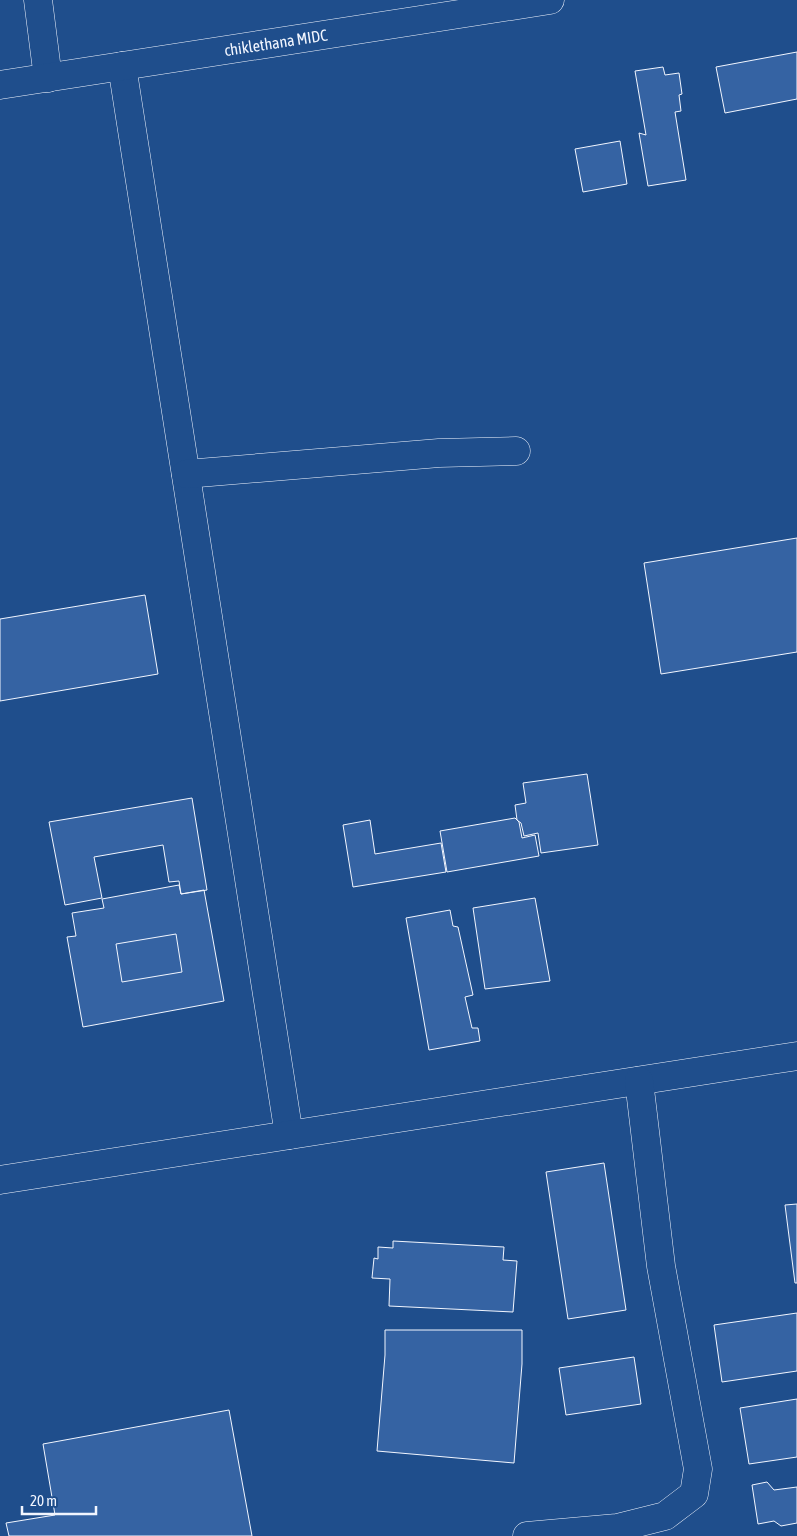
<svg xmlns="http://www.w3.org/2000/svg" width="797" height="1536" viewBox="0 0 797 1536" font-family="'Asap Condensed',sans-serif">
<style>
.building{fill:#3563a3;stroke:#f2f6ff}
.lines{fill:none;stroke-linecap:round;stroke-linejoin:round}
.minor-casing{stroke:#f2f6ff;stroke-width:29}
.minor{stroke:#1f4e8c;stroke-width:28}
.labels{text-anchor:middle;stroke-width:4;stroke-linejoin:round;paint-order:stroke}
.street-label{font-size:16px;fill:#f2f6ff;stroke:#1f4e8c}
</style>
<rect width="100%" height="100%" fill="#1f4e8c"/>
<path class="building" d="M 797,52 L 797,99 L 725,113 L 716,67 Z
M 663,67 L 665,75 L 679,73 L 682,94 L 679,95 L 681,111 L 675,112 L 686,180 L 648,186 L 639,133 L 646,135 L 635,71 Z
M 620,141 L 627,184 L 583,192 L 575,149 Z
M 797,538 L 797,652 L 661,674 L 644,563 Z
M 145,595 L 158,674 L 0,701 L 0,619 Z
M 587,774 L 598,845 L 541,853 L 538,833 L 524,836 L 521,823 L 517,820 L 515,805 L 526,803 L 523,783 Z
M 192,798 L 207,890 L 181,894 L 179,881 L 169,882 L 163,845 L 94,857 L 102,898 L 65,905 L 49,822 Z
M 515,818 L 519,822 L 522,838 L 535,835 L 539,856 L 447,872 L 440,831 Z
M 370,820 L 375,854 L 441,843 L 446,872 L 353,887 L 343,825 Z
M 179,885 L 181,894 L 204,890 L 224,1001 L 83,1027 L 67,937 L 76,936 L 72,913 L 104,908 L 102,899 Z
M 535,898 L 550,981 L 485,989 L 473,908 Z
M 450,910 L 453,926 L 458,927 L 473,995 L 465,997 L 472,1028 L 478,1028 L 480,1041 L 429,1050 L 406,918 Z
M 176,934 L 182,972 L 122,982 L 116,944 Z
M 604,1163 L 626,1310 L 568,1319 L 546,1172 Z
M 797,1204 L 797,1283 L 795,1283 L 785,1205 Z
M 393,1241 L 504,1247 L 503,1260 L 517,1261 L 513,1312 L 389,1306 L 390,1279 L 372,1278 L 374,1258 L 378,1259 L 378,1247 L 393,1248 Z
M 797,1313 L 797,1371 L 722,1382 L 714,1325 Z
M 385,1330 L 522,1330 L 522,1364 L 514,1463 L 377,1451 L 385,1355 Z
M 634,1357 L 641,1404 L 566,1415 L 559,1368 Z
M 797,1399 L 797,1457 L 749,1464 L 740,1408 Z
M 229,1410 L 252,1536 L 9,1536 L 6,1523 L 55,1515 L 43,1444 Z
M 767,1482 L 774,1490 L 797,1487 L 797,1523 L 781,1526 L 774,1521 L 758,1524 L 752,1485 Z"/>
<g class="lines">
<defs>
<g id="minor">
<path d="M 38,0 L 48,78"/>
<path d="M 122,66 L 289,1135"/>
<path id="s1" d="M 0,85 L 550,0"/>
<path d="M 186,474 L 439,453 L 516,451"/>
<path d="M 0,1180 L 797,1056"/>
<path d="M 527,1536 L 617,1528 L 665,1516 L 694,1494 L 698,1469 L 661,1266 L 639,1081"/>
</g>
</defs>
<use href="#minor" class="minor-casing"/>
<use href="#minor" class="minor"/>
</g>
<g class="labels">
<g class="street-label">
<text dy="6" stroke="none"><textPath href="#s1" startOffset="279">chiklethana MIDC</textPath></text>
</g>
</g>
<path d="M22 1506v8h74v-8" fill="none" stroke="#f2f6ff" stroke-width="2.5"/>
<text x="30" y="1506" font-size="15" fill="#f2f6ff" stroke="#1f4e8c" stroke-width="4" paint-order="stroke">20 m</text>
</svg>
